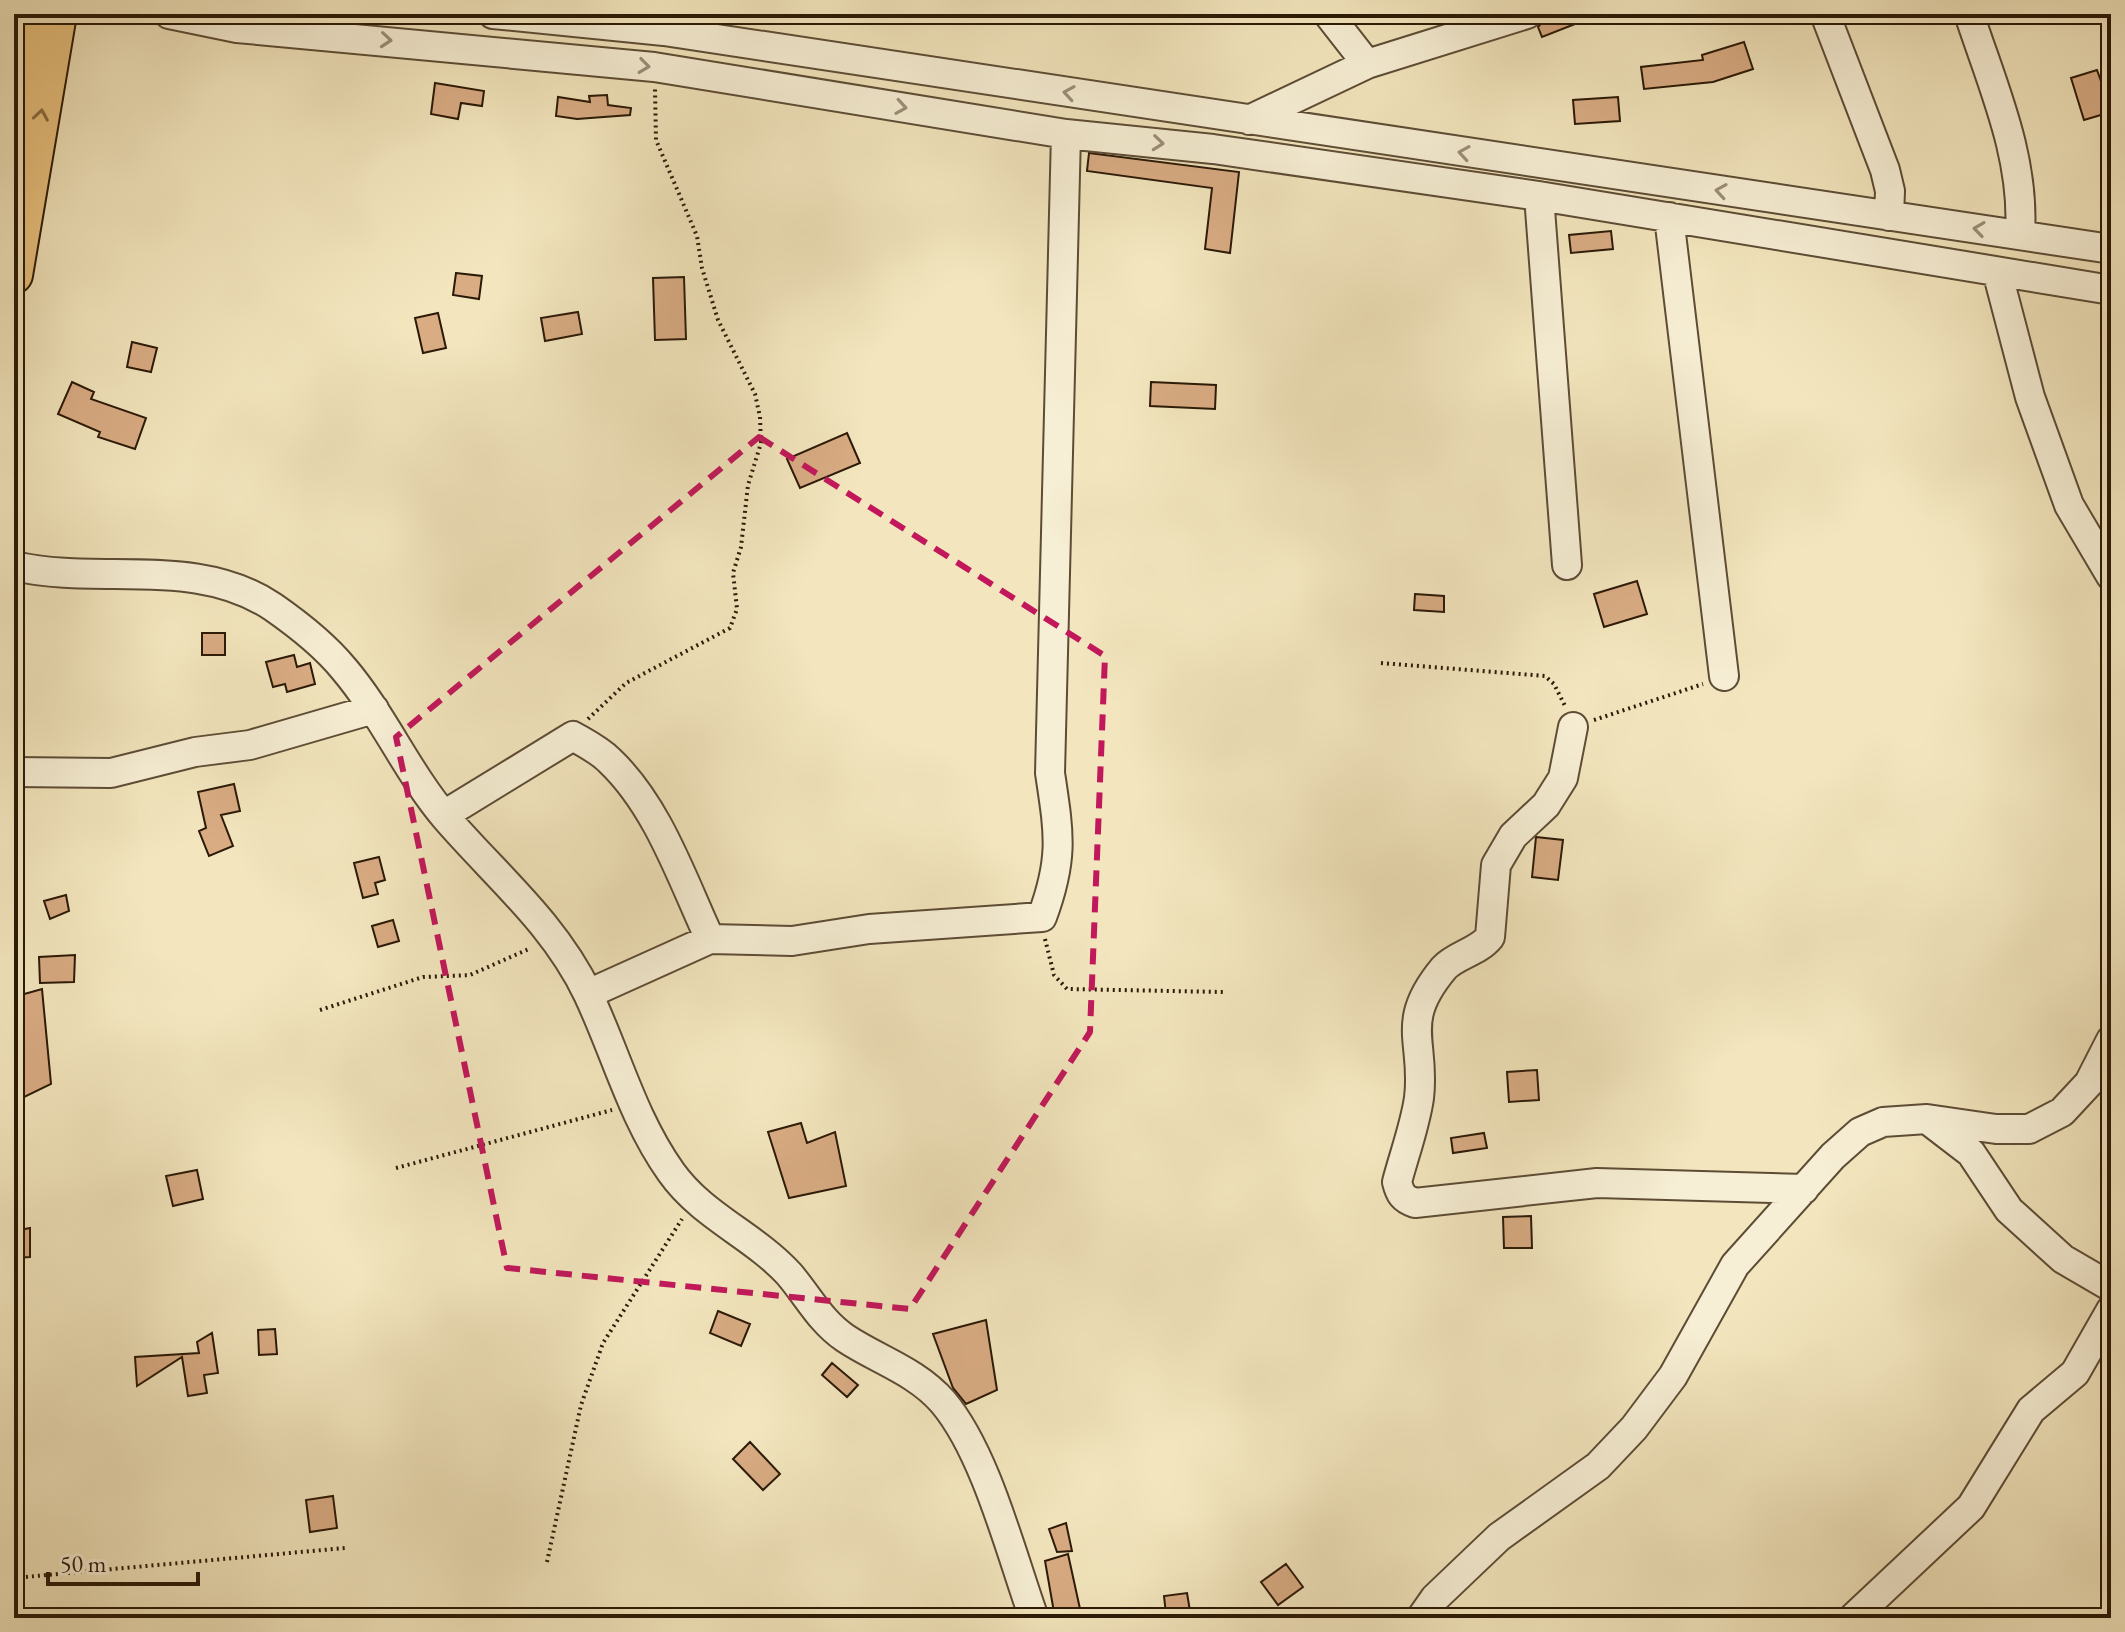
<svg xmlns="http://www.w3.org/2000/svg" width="2125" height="1632" viewBox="0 0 2125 1632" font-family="'EB Garamond',serif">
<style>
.building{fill:#d9ac84;stroke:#2b1907;stroke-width:2}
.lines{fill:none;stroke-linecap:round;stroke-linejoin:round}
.minor-casing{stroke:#5d4c35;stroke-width:32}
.major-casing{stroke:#2b1907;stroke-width:40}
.path{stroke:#2b1907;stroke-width:4;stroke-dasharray:2 4;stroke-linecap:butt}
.minor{stroke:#f7efd5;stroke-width:28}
.major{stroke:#eac37f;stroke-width:36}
.oneway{stroke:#9b8f78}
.oneway2{stroke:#8a6e43}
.marked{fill:none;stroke:#c2185b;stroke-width:6;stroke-dasharray:16 10;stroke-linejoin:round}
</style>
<rect width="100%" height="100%" fill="#f3e6be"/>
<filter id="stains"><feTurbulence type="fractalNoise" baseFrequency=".0025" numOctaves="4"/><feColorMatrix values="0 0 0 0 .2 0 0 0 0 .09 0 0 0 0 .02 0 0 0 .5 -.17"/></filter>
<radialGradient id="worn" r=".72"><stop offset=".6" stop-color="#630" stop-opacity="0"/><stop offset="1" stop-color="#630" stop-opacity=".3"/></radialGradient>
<path class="building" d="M 1549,14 L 1598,14 L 1598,15 L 1542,37 L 1538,27 Z
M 1744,42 L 1753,69 L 1713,82 L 1644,89 L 1641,67 L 1703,60 L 1702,55 Z
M 2097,70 L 2101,81 L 2111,78 L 2111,112 L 2084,120 L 2071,78 Z
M 435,83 L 484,91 L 482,106 L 461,103 L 458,119 L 431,114 Z
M 607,95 L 608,105 L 631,108 L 630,115 L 577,119 L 556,116 L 558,97 L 590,102 L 589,96 Z
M 1618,97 L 1620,121 L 1575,124 L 1573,100 Z
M 1089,153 L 1239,172 L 1230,253 L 1205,249 L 1212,188 L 1087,171 Z
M 1611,231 L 1613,249 L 1571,253 L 1569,235 Z
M 456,273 L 482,276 L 479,299 L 453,295 Z
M 684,277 L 686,339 L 655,340 L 653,278 Z
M 578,312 L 582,334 L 545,341 L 541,318 Z
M 438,313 L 446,348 L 423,353 L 415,318 Z
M 132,342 L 157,348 L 151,372 L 127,367 Z
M 72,382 L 94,392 L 91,399 L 146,418 L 135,449 L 98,437 L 100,432 L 58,414 Z
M 1151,382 L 1216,385 L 1215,409 L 1150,406 Z
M 847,433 L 860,463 L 800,488 L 787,459 Z
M 1637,581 L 1647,614 L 1604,627 L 1594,594 Z
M 1415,594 L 1444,596 L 1444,612 L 1414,610 Z
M 202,633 L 225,633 L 225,655 L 202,655 Z
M 294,655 L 297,667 L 310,663 L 315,684 L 287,692 L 285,684 L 273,687 L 266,662 Z
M 234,784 L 240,811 L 221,815 L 233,846 L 209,856 L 199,831 L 206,828 L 198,792 Z
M 1536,837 L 1563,840 L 1558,880 L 1532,877 Z
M 379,857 L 385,880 L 375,883 L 378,894 L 363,898 L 354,863 Z
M 66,895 L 69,911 L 50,919 L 44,901 Z
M 393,920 L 399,941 L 378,947 L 372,926 Z
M 75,955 L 74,982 L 40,983 L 39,957 Z
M 42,989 L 51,1084 L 14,1102 L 17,996 Z
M 1537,1070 L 1539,1100 L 1509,1102 L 1507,1072 Z
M 801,1123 L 807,1143 L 835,1132 L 846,1186 L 789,1198 L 768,1132 Z
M 1484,1133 L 1487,1148 L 1453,1153 L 1451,1138 Z
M 197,1170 L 203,1199 L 173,1206 L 166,1176 Z
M 1531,1216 L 1532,1248 L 1504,1248 L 1503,1217 Z
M 30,1228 L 30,1257 L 14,1258 L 14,1231 Z
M 718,1311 L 750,1324 L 741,1346 L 710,1333 Z
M 986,1320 L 997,1390 L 966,1404 L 953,1388 L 933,1334 Z
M 275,1329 L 277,1354 L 259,1355 L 258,1330 Z
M 212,1333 L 218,1373 L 204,1375 L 207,1393 L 188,1396 L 182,1357 L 137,1386 L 135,1357 L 199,1353 L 197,1342 Z
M 832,1363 L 858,1385 L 847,1397 L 822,1375 Z
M 750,1442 L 780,1474 L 763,1490 L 733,1459 Z
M 333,1496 L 337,1528 L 310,1532 L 306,1500 Z
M 1066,1523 L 1072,1551 L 1057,1552 L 1049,1529 Z
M 1068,1554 L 1082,1618 L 1055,1618 L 1045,1561 Z
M 1286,1564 L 1303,1587 L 1278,1605 L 1261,1582 Z
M 1187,1593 L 1190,1611 L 1166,1614 L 1164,1596 Z"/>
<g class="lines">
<defs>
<path id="minor" d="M 169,14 L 237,28 L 654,67 L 1066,134 L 1213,149 L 1539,196 L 2111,290
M 493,14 L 664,31 L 2111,249
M 1328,14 L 1367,64
M 1825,14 L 1885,170 L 1890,191 L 1889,216
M 1969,14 C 1993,87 2025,157 2020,234
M 1249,120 L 1367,64 L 1527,14
M 1539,196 L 1567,565
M 1669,217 L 1724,676
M 1998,275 L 2030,397 L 2069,505 L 2111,576
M 14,566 C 100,586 196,555 273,607 C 296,623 326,647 344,669 C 383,715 407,772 446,818 C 496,876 554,923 588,994 C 616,1053 632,1117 671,1172 C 702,1216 753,1235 789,1274 C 808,1296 820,1321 845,1338 C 878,1360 916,1371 943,1402 C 986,1453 1011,1554 1034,1618
M 1573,727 L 1563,778 L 1546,805 L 1513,836 L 1496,865 L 1490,937 C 1478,952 1456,955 1444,968 C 1398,1023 1426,1041 1419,1098 C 1415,1126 1404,1155 1397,1182 C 1400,1194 1403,1199 1415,1203 L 1597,1183 L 1804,1189
M 14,772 L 111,773 L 195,752 L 250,745 L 374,709
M 444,815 L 573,736 C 585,743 599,750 609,760 C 658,806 682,879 710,939
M 588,994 L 710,939 L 792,941 L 869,929 L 1042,917 C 1064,858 1059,833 1050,773 L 1066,134
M 1928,1120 L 1971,1153 L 2009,1210 L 2063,1259 L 2111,1287
M 1421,1618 L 1435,1598 L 1499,1537 L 1598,1466 L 1634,1428 L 1673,1376 L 1735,1265 L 1833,1156 L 1860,1132 L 1883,1122 L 1927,1119 L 1996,1129 L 2029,1129 L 2062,1112 L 2089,1083 L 2111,1040
M 1853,1618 L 1971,1507 L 2031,1410 L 2075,1373 L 2111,1310"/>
<path id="major" d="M 14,91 L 26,14
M 14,275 L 58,14"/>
</defs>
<use href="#minor" class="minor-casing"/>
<use href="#major" class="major-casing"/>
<path class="path" d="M 1381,663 L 1545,676 L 1554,684 L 1565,706
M 588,719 L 626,683 L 730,628 L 737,609 L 733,573 L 741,547 L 748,485 L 761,443 L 760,417 L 755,394 L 718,320 L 702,268 L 697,236 L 656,140 L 655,89
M 1594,720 L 1703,684
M 1045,939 L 1054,975 L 1067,989 L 1223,992
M 320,1010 L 423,977 L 470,975 L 531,948
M 396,1168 L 612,1110
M 547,1562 L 581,1405 L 603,1343 L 682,1219
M 14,1578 L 345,1548"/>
<use href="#minor" class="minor"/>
<use href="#major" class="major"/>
</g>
<defs><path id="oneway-chevron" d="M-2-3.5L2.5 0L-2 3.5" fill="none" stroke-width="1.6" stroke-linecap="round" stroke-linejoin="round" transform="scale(2)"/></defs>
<g class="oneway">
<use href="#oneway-chevron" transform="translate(386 40) rotate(5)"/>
<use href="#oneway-chevron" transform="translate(644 66) rotate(7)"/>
<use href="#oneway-chevron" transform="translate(1069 93) rotate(-171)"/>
<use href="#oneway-chevron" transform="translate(901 107) rotate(9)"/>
<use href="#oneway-chevron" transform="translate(1158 143) rotate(6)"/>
<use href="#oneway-chevron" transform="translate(1464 153) rotate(-171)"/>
<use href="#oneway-chevron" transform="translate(1721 191) rotate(-171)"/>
<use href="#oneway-chevron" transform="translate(1979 229) rotate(-172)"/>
</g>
<use class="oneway2" href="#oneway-chevron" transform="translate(41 115) rotate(-81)"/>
<path class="marked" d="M 759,437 L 1105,656 L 1090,1032 L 910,1309 L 507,1268 L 396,737 Z"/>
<rect width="2125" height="1632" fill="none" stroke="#f3e6be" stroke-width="48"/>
<rect x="16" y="16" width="2093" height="1600" fill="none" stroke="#2b1907" stroke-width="4"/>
<rect x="24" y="24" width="2077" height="1584" fill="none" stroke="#2b1907" stroke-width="2"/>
<path d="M48 1572v12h150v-12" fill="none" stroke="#2b1907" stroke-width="4"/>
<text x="60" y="1572" font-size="24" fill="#2b1907" stroke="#f7efd5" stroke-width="6" paint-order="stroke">50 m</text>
<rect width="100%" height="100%" filter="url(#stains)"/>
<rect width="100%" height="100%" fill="url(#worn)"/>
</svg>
